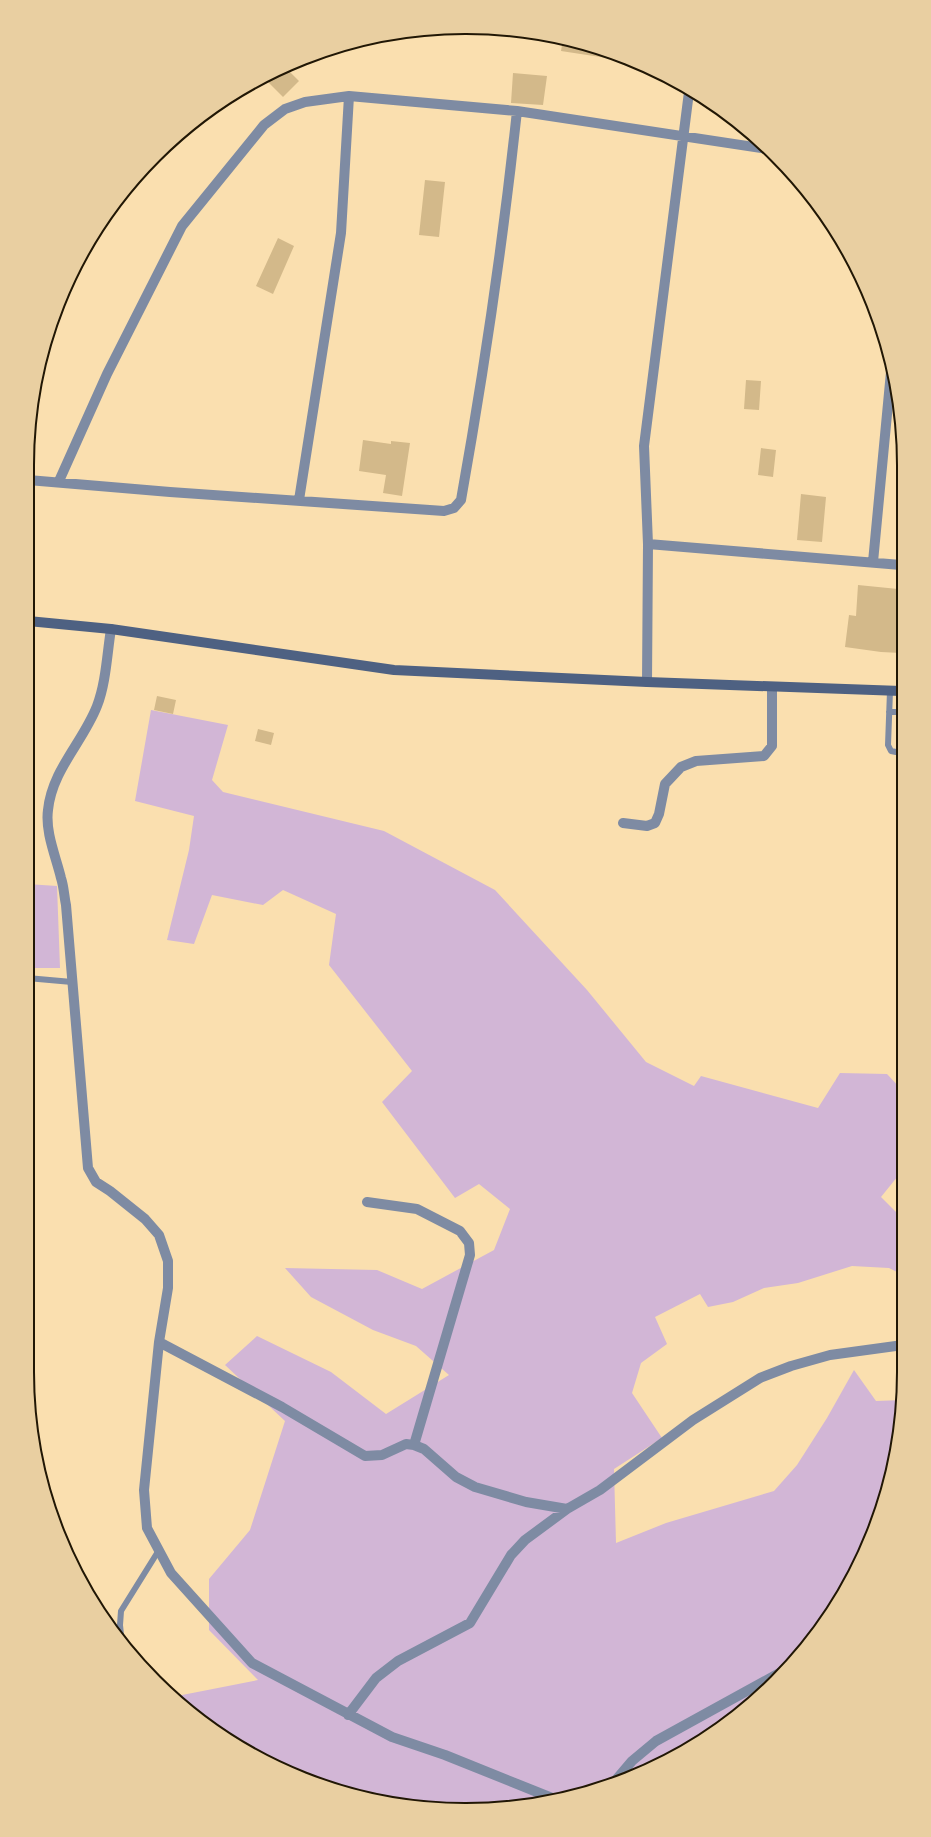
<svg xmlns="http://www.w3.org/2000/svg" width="931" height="1837" viewBox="0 0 931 1837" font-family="'Fira Sans Condensed',sans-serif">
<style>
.green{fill:#d2b6d6}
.building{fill:#d3b98a}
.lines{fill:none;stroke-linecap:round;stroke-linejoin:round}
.lane{stroke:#7e8ba3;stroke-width:6}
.street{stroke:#7e8ba3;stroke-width:10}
.secondary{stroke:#4e6182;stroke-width:10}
.rim{fill:none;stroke:#211705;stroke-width:2}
</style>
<rect width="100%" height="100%" fill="#fadfaf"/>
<path class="green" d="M 151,710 L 228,725 L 212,780 L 223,792 L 384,831 L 495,890 L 587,990 L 646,1062 L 694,1086 L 701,1076 L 818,1108 L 840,1073 L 887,1074 L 902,1090 L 902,1171 L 881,1197 L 903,1219 L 903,1275 L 889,1268 L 852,1266 L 798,1283 L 764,1288 L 733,1302 L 708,1307 L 700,1294 L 655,1317 L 667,1344 L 641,1363 L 632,1393 L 662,1438 L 614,1469 L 616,1543 L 666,1523 L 774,1491 L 797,1465 L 827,1418 L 854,1370 L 876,1401 L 903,1400 L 889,1485 L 859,1565 L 830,1615 L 776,1681 L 751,1703 L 636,1774 L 579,1795 L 523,1806 L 437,1809 L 380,1802 L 298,1777 L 246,1751 L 172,1697 L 258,1680 L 209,1630 L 209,1579 L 250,1530 L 285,1421 L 225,1365 L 257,1336 L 331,1372 L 386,1414 L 449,1375 L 416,1346 L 373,1330 L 311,1297 L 285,1268 L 377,1270 L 422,1289 L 494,1250 L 510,1209 L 479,1184 L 455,1198 L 382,1102 L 412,1071 L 329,965 L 336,914 L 283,890 L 263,905 L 212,895 L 194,944 L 167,940 L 189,850 L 194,816 L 135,801 Z
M 27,884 L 57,886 L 60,968 L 27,968 Z"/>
<path class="building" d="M 563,39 L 579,42 L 608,53 L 607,58 L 561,51 Z
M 286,68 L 299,81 L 283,97 L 264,78 Z
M 513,73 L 547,76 L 543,105 L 511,103 Z
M 425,180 L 445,182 L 439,237 L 419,235 Z
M 278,238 L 294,246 L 273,294 L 256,286 Z
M 746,380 L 761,381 L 759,410 L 744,409 Z
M 363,440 L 391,444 L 391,441 L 410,443 L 402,496 L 383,493 L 386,475 L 359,471 Z
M 761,448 L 776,450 L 773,477 L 758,475 Z
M 801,494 L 826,497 L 822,542 L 797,540 Z
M 858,585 L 898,589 L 896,621 L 901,621 L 901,653 L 881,652 L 845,647 L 849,615 L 856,616 Z
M 157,696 L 176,700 L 173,714 L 154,710 Z
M 258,729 L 274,733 L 271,745 L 255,741 Z"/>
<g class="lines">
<path class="lane" d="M 890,691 L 888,745 L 891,751 L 901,753
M 889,712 L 901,712
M 27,978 L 72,982
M 122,1644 L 120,1625 L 121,1611 L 159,1550"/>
<path class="street" d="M 28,480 L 170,492 L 444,511 L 454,508 L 461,500 C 484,371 503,242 517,111
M 59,481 L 107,374 L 182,226 L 264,125 L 285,109 L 305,102 L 349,96 L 517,111 L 767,149
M 299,500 L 341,233 L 349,96
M 648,544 L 901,565
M 873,562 L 891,372
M 111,629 C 107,654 106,683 97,706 C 83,742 52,770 48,810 C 45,832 56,857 61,878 C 64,887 64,896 66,905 L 88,1168 L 96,1182 L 110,1191 L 145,1219 L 159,1235 L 168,1261 L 168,1288 L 159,1342 L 144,1490 L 147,1528 L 171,1573 L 252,1663 L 392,1737 L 445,1755 L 557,1800
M 647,682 L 648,544 L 644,446 L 689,92
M 623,823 L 647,826 L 655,823 L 659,814 L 665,784 L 681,767 L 696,761 L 764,756 L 772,746 L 772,687
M 367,1202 L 417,1209 L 460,1231 L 469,1243 L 470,1255 L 414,1445
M 159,1342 L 282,1407 L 365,1456 L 382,1455 L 406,1444 L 414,1445 L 424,1449 L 456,1477 L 475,1487 L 526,1502 L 567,1509
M 348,1715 L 376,1678 L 398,1661 L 470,1623 L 511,1555 L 525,1540 L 567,1509 L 600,1490 L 693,1420 L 760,1378 L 791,1366 L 830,1355 L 903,1345
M 615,1781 L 632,1761 L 656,1741 L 785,1670"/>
<path class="secondary" d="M 28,621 L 111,629 L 394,670 L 647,682 L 901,691"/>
</g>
<path d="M0 0H931V1837H0ZM465 34H466A431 431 0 0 1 897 465V1372A431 431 0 0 1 466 1803H465A431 431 0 0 1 34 1372V465A431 431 0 0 1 465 34Z" fill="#e9cfa1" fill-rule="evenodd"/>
<path class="rim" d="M465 34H466A431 431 0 0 1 897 465V1372A431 431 0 0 1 466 1803H465A431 431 0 0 1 34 1372V465A431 431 0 0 1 465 34Z"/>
</svg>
